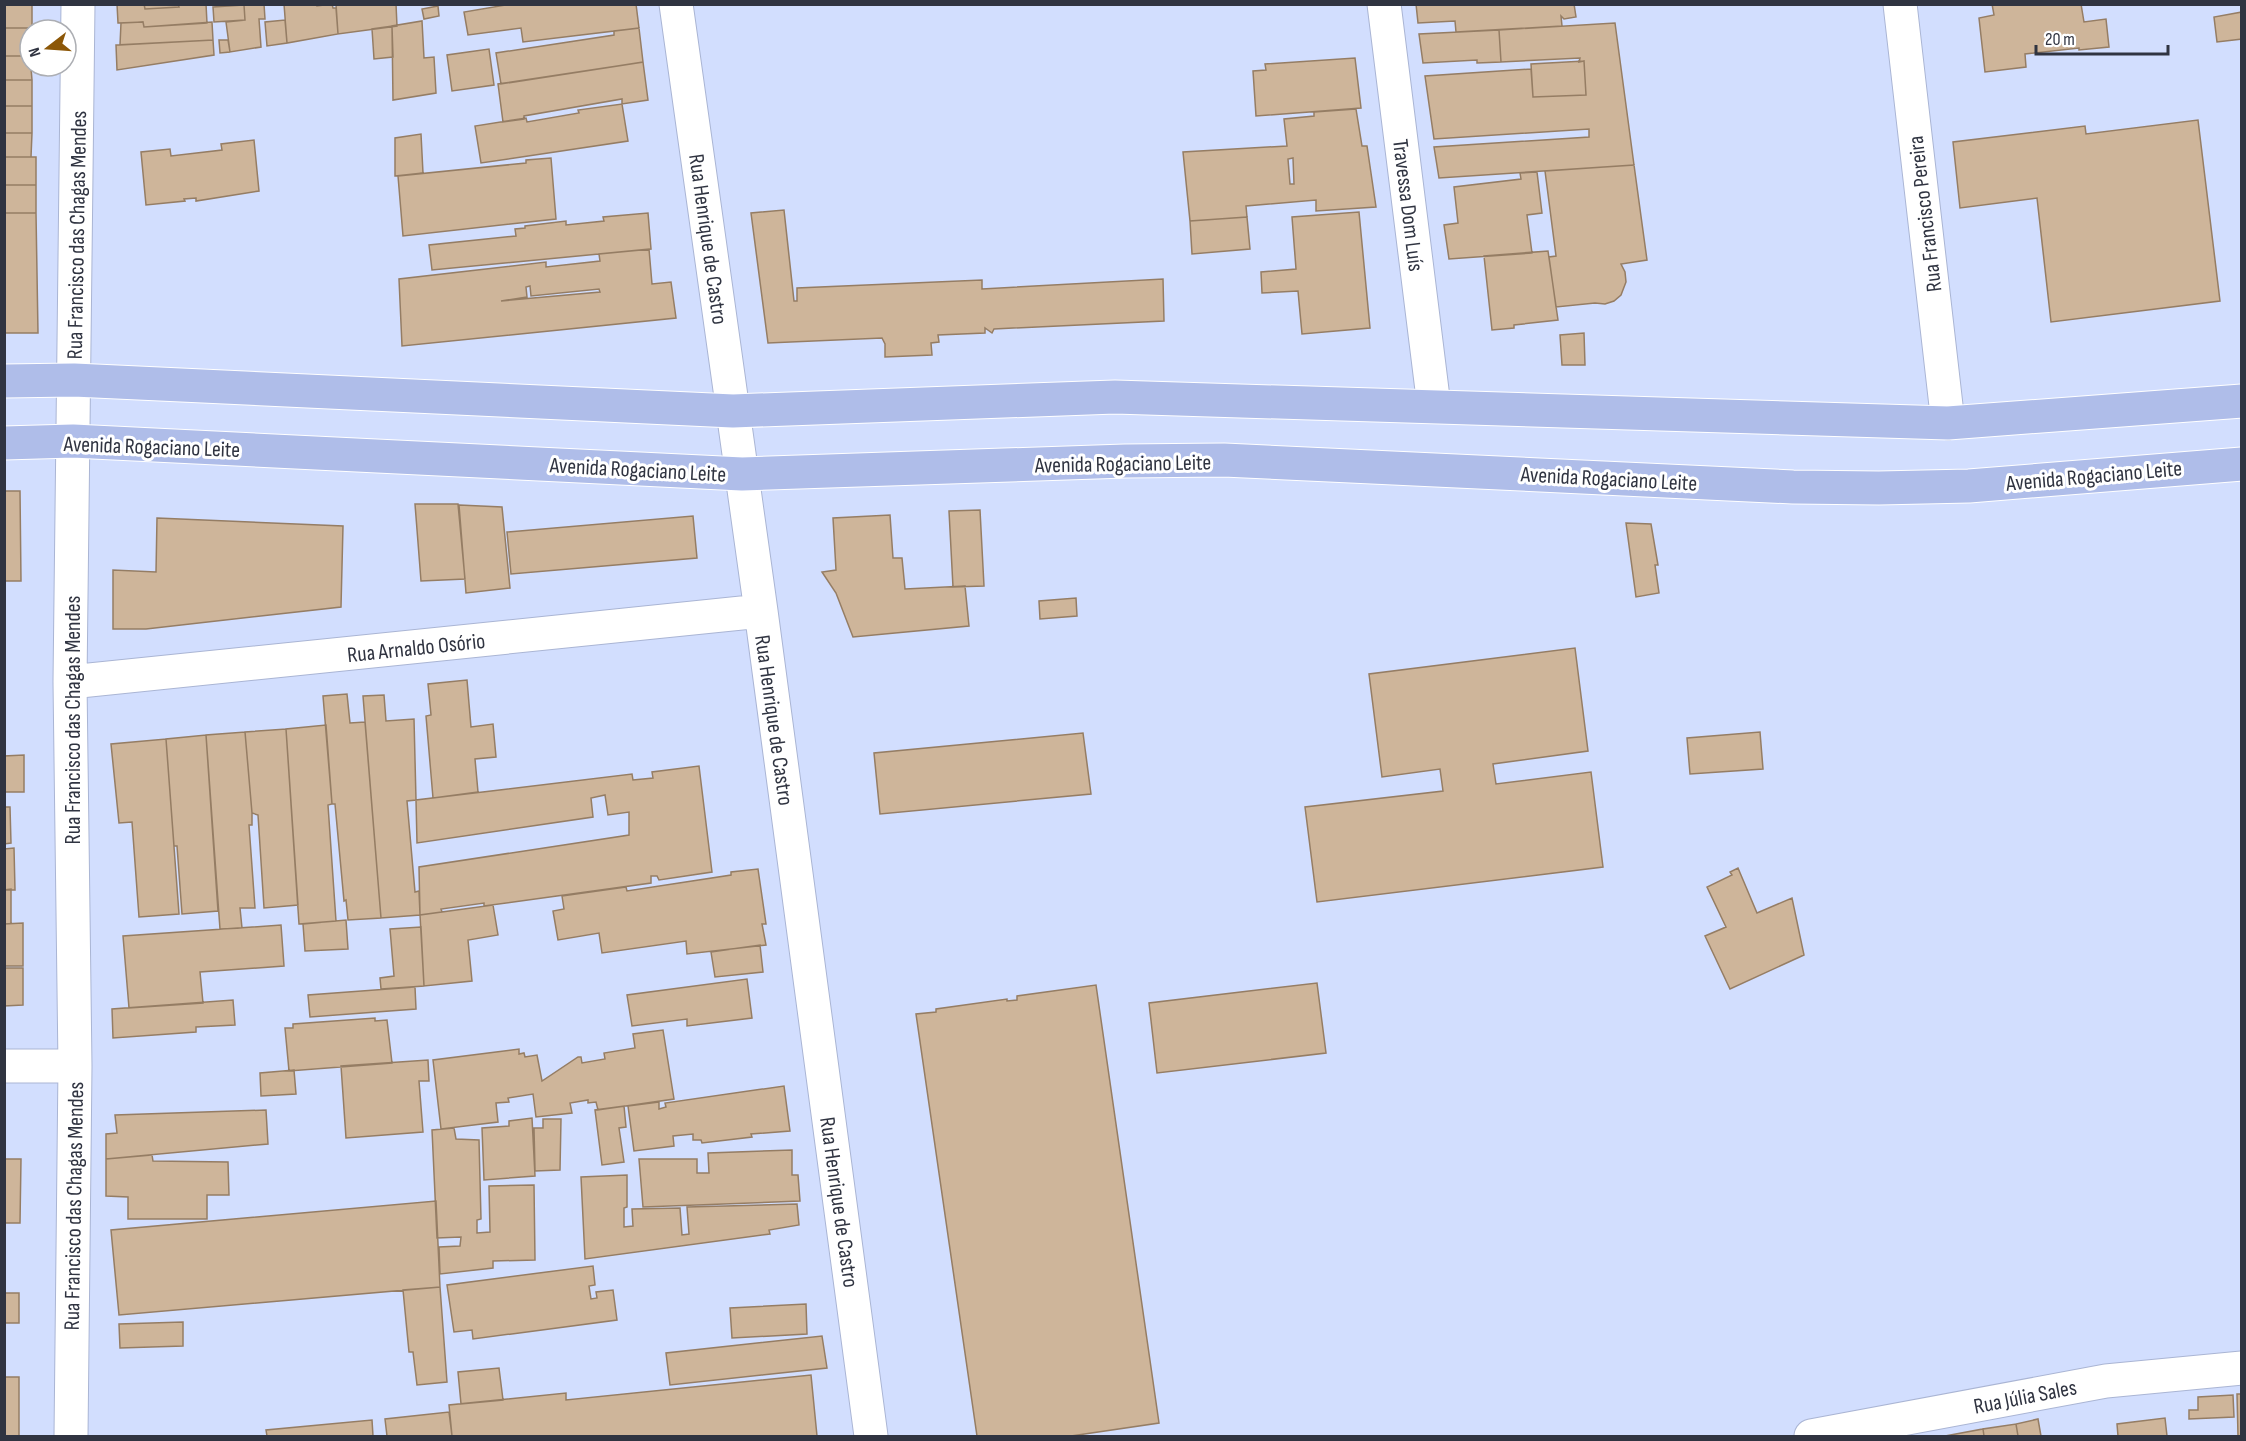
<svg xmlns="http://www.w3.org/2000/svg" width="2246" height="1441" viewBox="0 0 2246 1441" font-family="'Sofia Sans Condensed',sans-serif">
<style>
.building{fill:#ceb59a;stroke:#957d64;stroke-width:1.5;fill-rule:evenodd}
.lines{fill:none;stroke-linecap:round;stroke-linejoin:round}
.minor-casing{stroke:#aab5d4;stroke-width:35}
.major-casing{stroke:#fff;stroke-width:35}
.minor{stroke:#fff;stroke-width:33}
.major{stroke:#afbde9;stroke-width:33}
.labels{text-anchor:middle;stroke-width:6;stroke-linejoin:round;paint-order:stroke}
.street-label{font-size:22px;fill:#303441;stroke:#fff}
</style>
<rect width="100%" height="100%" fill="#d2defe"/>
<path class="building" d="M 4,4 L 32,4 L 32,28 L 4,28 Z
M 117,4 L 144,4 L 145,9 L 179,7 L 178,4 L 206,4 L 207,23 L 144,27 L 143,22 L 118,23 Z
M 144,4 L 178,4 L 179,7 L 145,9 Z
M 241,4 L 264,4 L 265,19 L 259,19 L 261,47 L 230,52 L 226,22 L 245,20 L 244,5 Z
M 284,4 L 317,4 L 317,6 L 332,4 L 333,8 L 336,8 L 338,34 L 287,43 Z
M 336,4 L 396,4 L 397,26 L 338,34 Z
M 636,4 L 639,28 L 523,42 L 521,28 L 468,35 L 464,12 L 511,4 Z
M 1416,4 L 1574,4 L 1576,17 L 1564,19 L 1561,16 L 1562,26 L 1456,32 L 1455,21 L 1418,23 Z
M 1992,4 L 2081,4 L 2084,22 L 2106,19 L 2109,47 L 2079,50 L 2079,48 L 2025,54 L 2026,67 L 1985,72 L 1979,18 L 1994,15 Z
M 244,5 L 245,20 L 214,22 L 213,7 Z
M 438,6 L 439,16 L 424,19 L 422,9 Z
M 2242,12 L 2242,39 L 2217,42 L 2214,17 Z
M 285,20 L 287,43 L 267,46 L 265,22 Z
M 422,21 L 424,58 L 434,57 L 436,93 L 393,100 L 392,26 Z
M 143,22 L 144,27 L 212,22 L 213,40 L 120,45 L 121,23 Z
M 1615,23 L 1634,165 L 1439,178 L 1434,147 L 1589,137 L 1589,129 L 1434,139 L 1425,76 L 1531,69 L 1533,97 L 1586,95 L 1584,61 L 1579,62 L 1580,58 L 1501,62 L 1499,30 Z
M 392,26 L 393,57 L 374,59 L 372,29 Z
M 4,28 L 32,28 L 30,56 L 4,56 Z
M 639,28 L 643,62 L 501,84 L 496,53 L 614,35 L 614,31 Z
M 1499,30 L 1501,62 L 1477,63 L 1477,60 L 1423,63 L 1419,34 Z
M 213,40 L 214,55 L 117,70 L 116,45 Z
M 219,40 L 228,40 L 230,52 L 220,53 Z
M 489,49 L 494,85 L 452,91 L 447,55 Z
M 4,56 L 30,56 L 32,80 L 4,80 Z
M 1355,58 L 1361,108 L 1256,116 L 1253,71 L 1266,70 L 1265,64 Z
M 1584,61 L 1586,95 L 1533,97 L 1531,64 Z
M 643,62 L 648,100 L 622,104 L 622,99 L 524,116 L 524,119 L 503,122 L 498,84 Z
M 4,80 L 32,80 L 32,106 L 4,106 Z
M 622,104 L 628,141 L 481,163 L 475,126 L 526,118 L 527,122 L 579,113 L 578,110 Z
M 4,106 L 32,106 L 32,133 L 4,133 Z
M 1356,109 L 1362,146 L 1367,146 L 1376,207 L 1316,211 L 1316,200 L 1246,206 L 1247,217 L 1190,221 L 1183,152 L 1287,146 L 1284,119 L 1314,116 L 1314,112 ZM 1293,158 L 1294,184 L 1290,184 L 1288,159 Z
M 2198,120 L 2220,301 L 2051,322 L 2037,198 L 1960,208 L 1953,142 L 2085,126 L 2086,134 Z
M 4,133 L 32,133 L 31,157 L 4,157 Z
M 421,134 L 423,173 L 395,176 L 395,138 Z
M 254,140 L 259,191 L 196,201 L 196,198 L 184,199 L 185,201 L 146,205 L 141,152 L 170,149 L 171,156 L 222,150 L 221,144 Z
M 4,157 L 36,157 L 36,185 L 4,185 Z
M 551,158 L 556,219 L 403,236 L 398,176 L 526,163 L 526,160 Z
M 1634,165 L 1647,260 L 1621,264 L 1625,272 L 1626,282 L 1621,295 L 1614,301 L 1605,304 L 1595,303 L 1556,307 L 1549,257 L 1556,256 L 1545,171 Z
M 1537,172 L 1542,213 L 1527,215 L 1532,253 L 1449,259 L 1444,225 L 1458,223 L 1454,187 L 1521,179 L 1520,173 Z
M 4,185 L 36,185 L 36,213 L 4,213 Z
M 784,210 L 794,301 L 797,301 L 797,288 L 982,280 L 982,289 L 1163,279 L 1164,321 L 994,329 L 992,333 L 985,328 L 985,333 L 938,335 L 939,342 L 931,343 L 932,355 L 885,357 L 885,344 L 882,338 L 768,343 L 751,213 Z
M 1359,212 L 1370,328 L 1302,334 L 1298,291 L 1262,293 L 1261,272 L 1296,269 L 1292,217 Z
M 4,213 L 36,213 L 38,333 L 4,333 Z
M 648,213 L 651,249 L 432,270 L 429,245 L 516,236 L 515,229 L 525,228 L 525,226 L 566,221 L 566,225 L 604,221 L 603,217 Z
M 1247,217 L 1250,249 L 1192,254 L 1190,221 Z
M 649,249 L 652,284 L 671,282 L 676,318 L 402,346 L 399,279 L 546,262 L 546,267 L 600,261 L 599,254 ZM 530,286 L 531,296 L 599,289 L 600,292 L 501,301 L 527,297 L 526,287 Z
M 1548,251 L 1558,320 L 1514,325 L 1514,328 L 1492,330 L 1484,256 Z
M 1584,333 L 1585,365 L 1562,365 L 1560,335 Z
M 4,491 L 20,491 L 21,581 L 4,581 Z
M 415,504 L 458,504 L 465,579 L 421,581 Z
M 459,505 L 502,507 L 510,588 L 466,593 Z
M 980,510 L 984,586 L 953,587 L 949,511 Z
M 890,515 L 893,558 L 902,558 L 905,589 L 965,586 L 969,626 L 853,637 L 836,593 L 822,572 L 836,570 L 833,518 Z
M 693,516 L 697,558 L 511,574 L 507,532 Z
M 157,518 L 343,526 L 341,607 L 146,629 L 113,629 L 113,570 L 156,572 Z
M 1626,523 L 1651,524 L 1658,565 L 1655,565 L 1659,593 L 1636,597 Z
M 1076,598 L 1077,616 L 1040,619 L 1039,601 Z
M 1575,648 L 1588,751 L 1493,764 L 1496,784 L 1591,772 L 1603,867 L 1317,902 L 1305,807 L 1443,791 L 1440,769 L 1382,777 L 1369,674 Z
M 467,680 L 471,727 L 493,724 L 496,757 L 475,759 L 478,792 L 433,798 L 426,716 L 431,715 L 428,684 Z
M 347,694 L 350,723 L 365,722 L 381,918 L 348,920 L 346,900 L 344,901 L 335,804 L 332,804 L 323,696 Z
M 384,695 L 386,721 L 414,719 L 416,800 L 407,801 L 415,892 L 419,891 L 420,915 L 381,918 L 363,696 Z
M 326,725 L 332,804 L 328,805 L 336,921 L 299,924 L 286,729 Z
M 286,729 L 298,905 L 264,908 L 258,815 L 252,813 L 245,732 Z
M 245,732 L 252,813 L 252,825 L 249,825 L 255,908 L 240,908 L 242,928 L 220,929 L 206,735 Z
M 1760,732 L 1763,769 L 1690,774 L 1687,738 Z
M 1083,733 L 1091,794 L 880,814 L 874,753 Z
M 206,735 L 218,911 L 182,914 L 177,846 L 174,846 L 166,739 Z
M 166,739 L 179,914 L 139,917 L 132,822 L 119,823 L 111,744 Z
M 24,755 L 24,792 L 4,792 L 4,756 Z
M 699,766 L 712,872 L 659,880 L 657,876 L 651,876 L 651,883 L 484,906 L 484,903 L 441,909 L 442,912 L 420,915 L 419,867 L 629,835 L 629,812 L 608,815 L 605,795 L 591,798 L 593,817 L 417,843 L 416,800 L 632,774 L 633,780 L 653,778 L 652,772 Z
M 4,807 L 10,807 L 11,843 L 4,844 Z
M 14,848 L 15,890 L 4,890 L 4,849 Z
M 1738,868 L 1757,913 L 1792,898 L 1804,955 L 1730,989 L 1705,936 L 1726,927 L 1707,887 L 1732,875 L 1730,872 Z
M 758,869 L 766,924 L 762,924 L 766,945 L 687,954 L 686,941 L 602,953 L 599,933 L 558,940 L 553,911 L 564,909 L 562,896 L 626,887 L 627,891 L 731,875 L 731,872 Z
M 11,889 L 11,924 L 4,924 L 4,890 Z
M 493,905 L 498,935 L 468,940 L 472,981 L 424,986 L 420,915 Z
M 346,920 L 348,949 L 305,951 L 303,924 Z
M 23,923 L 23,966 L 4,966 L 4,924 Z
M 281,925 L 284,966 L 200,972 L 203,1003 L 129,1008 L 123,936 Z
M 421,927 L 424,986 L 381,989 L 380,978 L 394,976 L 390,929 Z
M 760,945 L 763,972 L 715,977 L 711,952 Z
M 4,968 L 23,968 L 23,1005 L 4,1006 Z
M 747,979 L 752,1018 L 687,1026 L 687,1019 L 632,1026 L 627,995 Z
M 1317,983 L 1326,1053 L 1157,1073 L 1149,1003 Z
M 1096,985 L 1159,1423 L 1071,1436 L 977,1436 L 916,1014 L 936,1012 L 936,1009 L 1007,999 L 1007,1001 L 1017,1000 L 1017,996 Z
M 415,987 L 416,1009 L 310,1017 L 308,995 Z
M 233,1000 L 235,1025 L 196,1027 L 196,1032 L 113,1038 L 112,1009 Z
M 375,1018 L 375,1021 L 387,1020 L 392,1063 L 289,1071 L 285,1028 L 293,1028 L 293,1024 Z
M 663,1030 L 674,1099 L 598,1110 L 596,1102 L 588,1103 L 588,1100 L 570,1103 L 572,1113 L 536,1117 L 533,1094 L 508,1098 L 509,1102 L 496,1103 L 498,1122 L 441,1129 L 433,1060 L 519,1049 L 519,1054 L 524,1053 L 525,1057 L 537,1055 L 542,1081 L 578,1057 L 581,1057 L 582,1063 L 605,1059 L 604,1053 L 635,1048 L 633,1034 Z
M 428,1060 L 429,1081 L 419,1081 L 423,1132 L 346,1138 L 341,1066 Z
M 294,1070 L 296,1094 L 261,1096 L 260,1073 Z
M 784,1086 L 790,1131 L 751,1134 L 752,1137 L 702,1143 L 701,1140 L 693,1140 L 693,1134 L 673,1136 L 674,1146 L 634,1151 L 628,1106 L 659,1102 L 659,1109 L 666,1107 L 665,1103 Z
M 624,1106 L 626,1127 L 619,1128 L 624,1162 L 602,1165 L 595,1110 Z
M 266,1110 L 268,1144 L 106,1159 L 106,1134 L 117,1133 L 115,1115 Z
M 532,1118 L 535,1176 L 484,1180 L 482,1128 L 509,1126 L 509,1121 Z
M 543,1119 L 561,1119 L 560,1170 L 535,1171 L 534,1128 L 543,1128 Z
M 454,1128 L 456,1139 L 479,1140 L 481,1219 L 477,1220 L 477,1233 L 490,1232 L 489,1186 L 534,1185 L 535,1260 L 493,1261 L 493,1268 L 440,1274 L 439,1247 L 460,1246 L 461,1237 L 437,1238 L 432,1130 Z
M 792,1150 L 792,1175 L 798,1175 L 800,1201 L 643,1207 L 639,1159 L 697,1159 L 697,1173 L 709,1173 L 708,1153 Z
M 152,1155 L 153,1161 L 228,1162 L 229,1195 L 207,1195 L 207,1219 L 128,1219 L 128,1197 L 106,1196 L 106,1159 Z
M 4,1159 L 21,1159 L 20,1223 L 4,1223 Z
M 627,1175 L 627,1207 L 624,1208 L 624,1227 L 633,1226 L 632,1209 L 680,1208 L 682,1235 L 689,1234 L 687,1207 L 797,1204 L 799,1225 L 769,1230 L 770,1234 L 585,1259 L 581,1177 Z
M 436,1201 L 440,1287 L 119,1315 L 111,1230 Z
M 593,1266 L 595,1285 L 589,1286 L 591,1299 L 597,1298 L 596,1292 L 613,1290 L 617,1320 L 473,1339 L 472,1330 L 454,1332 L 447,1285 Z
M 440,1287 L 447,1382 L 417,1385 L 413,1352 L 409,1352 L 403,1290 Z
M 4,1293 L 19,1293 L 19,1323 L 4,1323 Z
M 806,1304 L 807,1334 L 732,1338 L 730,1308 Z
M 183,1322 L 183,1346 L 120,1348 L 119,1324 Z
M 822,1336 L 827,1368 L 670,1385 L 666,1353 Z
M 499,1368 L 503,1400 L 461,1404 L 458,1372 Z
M 811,1375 L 817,1436 L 452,1436 L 449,1405 L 566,1393 L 566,1400 Z
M 4,1377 L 19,1377 L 19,1436 L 4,1436 Z
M 2237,1394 L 2242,1394 L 2242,1436 L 2238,1436 Z
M 2233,1395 L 2234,1417 L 2189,1419 L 2189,1410 L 2198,1410 L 2198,1397 Z
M 449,1412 L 452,1436 L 387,1436 L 385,1419 Z
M 2165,1418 L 2167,1436 L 2118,1436 L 2117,1424 Z
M 2038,1419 L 2041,1436 L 2018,1436 L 2016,1424 Z
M 372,1420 L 373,1436 L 267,1436 L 266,1430 Z
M 2016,1424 L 2018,1436 L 1984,1436 L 1983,1429 Z
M 1983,1429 L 1984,1436 L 1945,1436 Z"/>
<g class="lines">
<defs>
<path id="minor" d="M 676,4 L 761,611 L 871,1436
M 1384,4 L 1434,406
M 1900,4 L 1948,423
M 70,682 L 761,611
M 4,1066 L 75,1066
M 71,1436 L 75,1066 L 70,682 L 78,4
M 1811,1436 L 2106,1381 L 2242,1368"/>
<path id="major" d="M 4,381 L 74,380 L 733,411 L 1115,397 L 1948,423 L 2242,401
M 4,443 L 73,441 L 742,474 L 1125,461 L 1224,460 L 1793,487 L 1879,488 L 1969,486 L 2242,464"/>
</defs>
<use href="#minor" class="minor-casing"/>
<use href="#major" class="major-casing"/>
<use href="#minor" class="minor"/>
<use href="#major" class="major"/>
</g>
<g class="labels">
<g class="street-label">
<text transform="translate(1409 205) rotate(83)" y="8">Travessa Dom Luís</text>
<text transform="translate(1924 214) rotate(-97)" y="8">Rua Francisco Pereira</text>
<text transform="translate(76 235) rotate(-89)" y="8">Rua Francisco das Chagas Mendes</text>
<text transform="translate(709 239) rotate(82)" y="8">Rua Henrique de Castro</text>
<text transform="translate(152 446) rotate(2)" y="8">Avenida Rogaciano Leite</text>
<text transform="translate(1123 463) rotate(-1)" y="8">Avenida Rogaciano Leite</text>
<text transform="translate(638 469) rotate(3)" y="8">Avenida Rogaciano Leite</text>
<text transform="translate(2094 475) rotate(-5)" y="8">Avenida Rogaciano Leite</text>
<text transform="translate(1609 478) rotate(3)" y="8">Avenida Rogaciano Leite</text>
<text transform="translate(416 647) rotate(-6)" y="8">Rua Arnaldo Osório</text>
<text transform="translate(72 720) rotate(-90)" y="8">Rua Francisco das Chagas Mendes</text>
<text transform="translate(775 720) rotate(82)" y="8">Rua Henrique de Castro</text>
<text transform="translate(840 1202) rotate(82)" y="8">Rua Henrique de Castro</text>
<text transform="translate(73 1206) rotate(-89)" y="8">Rua Francisco das Chagas Mendes</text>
<text transform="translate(2025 1396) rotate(-11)" y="8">Rua Júlia Sales</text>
</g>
</g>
<rect width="2246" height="1441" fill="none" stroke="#303441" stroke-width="12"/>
<g transform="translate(48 48) rotate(253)"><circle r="28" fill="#ffffff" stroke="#acaeb3" stroke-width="1.5"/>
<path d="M0-4.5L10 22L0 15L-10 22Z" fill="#8c5707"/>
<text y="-9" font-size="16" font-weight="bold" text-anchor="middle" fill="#303441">N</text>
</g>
<path d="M2036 45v9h132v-9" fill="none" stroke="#303441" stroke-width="3"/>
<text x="2045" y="45" font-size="18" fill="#303441" stroke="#ffffff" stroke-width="4.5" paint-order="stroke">20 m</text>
</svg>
